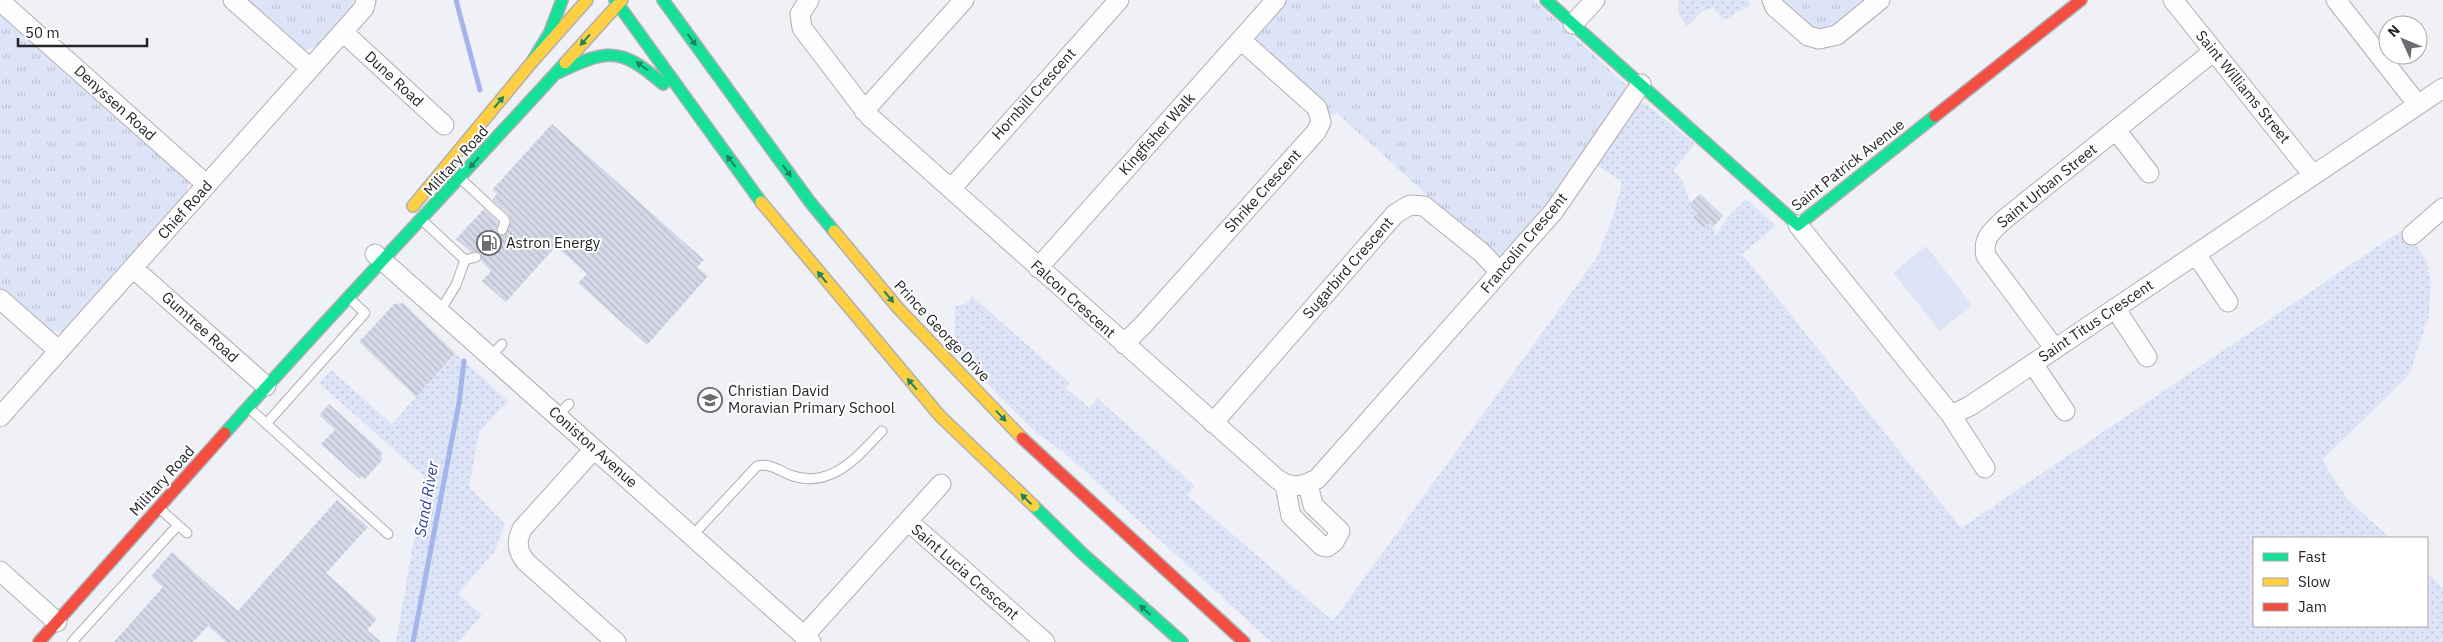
<svg xmlns="http://www.w3.org/2000/svg" width="2443" height="642" viewBox="0 0 2443 642" font-family="'IBM Plex Sans',sans-serif">
<style>
.grass{fill:url(#grass-dots)}
.park{fill:url(#park-tufts)}
.pitch{fill:#dee4f8}
.lines{fill:none;stroke-linecap:round;stroke-linejoin:round}
.stream{stroke:#a5b5ec;stroke-width:5}
.building{fill:url(#building-back-hatch)}
.lane-casing{stroke:#afafb3;stroke-width:11}
.street-casing{stroke:#afafb3;stroke-width:21}
.fast-casing{stroke:#afafb3;stroke-width:14}
.slow-casing{stroke:#afafb3;stroke-width:14}
.jam-casing{stroke:#afafb3;stroke-width:14}
.lane{stroke:#fdfdfe;stroke-width:9}
.street{stroke:#fdfdfe;stroke-width:19}
.fast{stroke:#16e098;stroke-width:11}
.slow{stroke:#ffcf43;stroke-width:11}
.jam{stroke:#f24e42;stroke-width:11}
.oneway{fill:#1c8260}
.labels{text-anchor:middle;stroke-width:4;stroke-linejoin:round;paint-order:stroke}
.street-label{font-size:15px;fill:#232528;stroke:#fff}
.poi-label{font-size:15px;fill:#232528;stroke:#fff;text-anchor:start}
.water-label{font-size:16px;font-style:italic;fill:#304099;stroke:#fff}
</style>
<defs>
<pattern id="grass-dots" width="8" height="8" patternUnits="userSpaceOnUse" patternTransform="scale(1.25)"><rect width="8" height="8" fill="#dee4f8"/><path d="M2 2h.1M6 6h.1" fill="none" stroke="#bec3d5" stroke-width="1.8" stroke-linecap="round"/></pattern>
<pattern id="park-tufts" width="24" height="20" patternUnits="userSpaceOnUse" patternTransform="scale(1.25)"><rect width="24" height="20" fill="#dee4f8"/><path d="M3 7l-1-3M5 7V3M7 7l1-3M15 17l-1-3M17 17v-4M19 17l1-3" fill="none" stroke="#bec3d5"/></pattern>
<pattern id="building-back-hatch" width="6" height="6" patternUnits="userSpaceOnUse" patternTransform="scale(1.25)"><rect width="6" height="6" fill="#d4d8e7"/><path d="M-1 5l2 2M0 0l6 6M5-1l2 2" fill="none" stroke="#b6b9c6"/></pattern>
</defs>
<rect width="100%" height="100%" fill="#f0f1f6"/>
<path class="grass" d="M 1679,0 L 1749,0 L 1751,5 L 1724,20 L 1713,8 C 1695,10 1698,22 1686,26 L 1678,12 Z
M 1645,103 L 1695,144 L 1673,171 C 1688,181 1684,199 1698,213 L 1693,218 L 1704,228 L 1709,223 L 1717,235 L 1726,219 L 1746,199 L 1776,226 L 1742,254 L 1961,528 L 2405,228 L 2425,258 L 2431,280 L 2429,316 L 2409,375 L 2322,460 L 2348,500 L 2390,538 L 2254,538 L 2254,626 L 2427,626 L 2427,572 L 2443,588 L 2443,642 L 1271,642 L 1065,453 L 1034,431 L 955,352 L 955,307 L 966,303 L 972,296 L 1070,383 L 1066,388 L 1087,406 L 1089,408 L 1097,398 L 1195,486 L 1187,495 L 1333,621 L 1597,257 L 1612,219 L 1622,182 L 1595,164 L 1638,104 Z
M 455,353 L 508,401 L 479,432 L 469,487 L 505,524 L 495,551 L 458,594 L 482,615 L 458,642 L 396,642 L 425,477 L 319,383 L 331,370 L 392,424 Z"/>
<path class="park" d="M 243,0 L 354,0 L 353,7 L 318,46 L 305,50 L 292,44 Z
M 1285,0 L 1534,0 L 1626,85 L 1625,94 L 1543,212 L 1503,255 L 1495,257 L 1337,113 L 1325,117 L 1256,44 L 1256,34 Z
M 1779,0 L 1869,0 L 1832,30 L 1818,33 Z
M 0,13 L 184,174 L 189,184 L 185,195 L 65,331 C 39,336 18,306 0,290 Z"/>
<path class="pitch" d="M 1926,246 L 1972,305 L 1940,331 L 1893,273 Z"/>
<g class="lines">
<path class="stream" d="M 456,0 L 480,90
M 413,642 L 459,403 L 464,361"/>
</g>
<path class="building" d="M 552,124 L 704,260 L 697,267 L 708,276 L 647,345 L 578,283 L 587,274 L 556,246 L 506,302 L 482,281 L 491,271 L 481,261 L 481,253 L 471,252 L 456,239 L 484,209 L 498,222 L 496,231 L 498,234 L 503,236 L 506,234 L 511,220 L 508,214 L 492,199 L 497,194 L 492,190 Z
M 1700,194 L 1723,216 L 1713,227 L 1709,223 L 1704,228 L 1693,217 L 1698,213 L 1689,204 Z
M 403,303 L 455,353 L 416,397 L 359,342 L 394,304 Z
M 329,404 L 383,453 L 380,456 L 383,459 L 365,479 L 362,476 L 360,479 L 321,444 L 335,430 L 319,415 Z
M 337,500 L 368,527 L 326,573 L 377,619 L 367,630 L 381,642 L 226,642 L 208,626 L 193,642 L 114,642 L 163,587 L 151,576 L 172,552 L 238,611 Z"/>
<g class="lines">
<defs>
<path id="lane" d="M 462,180 L 504,219 L 505,222 L 502,230
M 424,222 L 465,260 L 476,257
M 440,311 L 456,285 L 465,260
M 490,357 L 502,344
M 250,409 L 388,534
M 557,416 L 569,404
M 266,424 L 365,313 L 350,299
M 160,509 L 187,533
M 692,536 L 757,466 C 769,463 779,470 790,475 C 831,490 857,457 882,431
M 72,642 L 178,525"/>
<path id="street" d="M 233,0 L 310,68
M 809,0 L 800,14 L 802,28 L 869,116 L 1277,479 C 1292,489 1301,487 1317,479 L 1554,211 L 1641,84
M 1772,0 L 1775,7 L 1808,36 L 1819,39 L 1837,35 L 1880,0
M 2173,0 L 2313,175
M 2336,0 L 2418,105
M 0,1 L 207,185
M 1573,24 L 1595,0
M 343,32 L 444,125
M 864,111 L 964,0
M 2116,130 L 2149,173
M 951,189 L 1119,0
M 1798,225 L 1951,415 L 1985,468
M 2412,235 L 2443,208
M 375,254 L 811,642
M 2196,254 L 2228,302
M 133,268 L 266,386
M 1038,268 L 1276,0
M 0,299 L 59,351
M 2115,308 L 2147,357
M 1124,344 L 1144,324 L 1316,132 L 1321,122 L 1317,108 L 1241,40
M 2055,349 L 1986,256 C 1982,237 1993,230 2006,218 L 2214,51
M 2033,364 L 2065,411
M 1951,415 L 1970,406 L 2443,88
M 0,417 L 364,8 L 366,0
M 1213,423 L 1395,214 L 1410,205 L 1424,206 L 1482,253 L 1500,272
M 594,449 L 522,529 C 516,542 517,551 526,562 L 616,642
M 1285,485 L 1291,516 L 1322,546 L 1327,547 L 1334,542 L 1340,531 L 1313,505 L 1308,484
M 908,521 L 1045,642
M 0,571 L 57,622
M 804,636 L 941,484"/>
<path id="fast" d="M 615,0 L 761,202
M 663,0 L 810,202 L 834,231
M 1546,0 L 1798,225 L 1935,116
M 532,62 L 550,32 L 562,0
M 555,74 C 606,50 619,45 663,84
M 225,433 C 336,308 452,187 565,63
M 1034,506 L 1083,554 L 1182,642"/>
<path id="slow" d="M 565,63 L 622,0
M 761,202 L 940,416 L 1034,506
M 413,206 L 532,62 L 587,0
M 834,231 L 898,308 L 1022,438"/>
<path id="jam" d="M 1935,116 L 2081,0
M 1022,438 L 1244,642
M 39,642 L 225,433"/>
</defs>
<use href="#lane" class="lane-casing"/>
<use href="#street" class="street-casing"/>
<use href="#fast" class="fast-casing"/>
<use href="#slow" class="slow-casing"/>
<use href="#jam" class="jam-casing"/>
<use href="#lane" class="lane"/>
<use href="#street" class="street"/>
<use href="#fast" class="fast"/>
<use href="#slow" class="slow"/>
<use href="#jam" class="jam"/>
</g>
<defs><path id="oneway-solid" d="M-6-.8H1V-3.2L6.5 0L1 3.2V.8H-6Z" transform="scale(1.25)"/></defs>
<g class="oneway">
<use href="#oneway-solid" transform="translate(585 40) rotate(132)"/>
<use href="#oneway-solid" transform="translate(692 40) rotate(54)"/>
<use href="#oneway-solid" transform="translate(642 66) rotate(-144)"/>
<use href="#oneway-solid" transform="translate(499 102) rotate(-50)"/>
<use href="#oneway-solid" transform="translate(731 161) rotate(-127)"/>
<use href="#oneway-solid" transform="translate(474 163) rotate(132)"/>
<use href="#oneway-solid" transform="translate(787 171) rotate(54)"/>
<use href="#oneway-solid" transform="translate(822 277) rotate(-130)"/>
<use href="#oneway-solid" transform="translate(889 297) rotate(50)"/>
<use href="#oneway-solid" transform="translate(912 384) rotate(-131)"/>
<use href="#oneway-solid" transform="translate(1001 416) rotate(46)"/>
<use href="#oneway-solid" transform="translate(1026 499) rotate(-136)"/>
<use href="#oneway-solid" transform="translate(1145 610) rotate(-138)"/>
</g>
<defs>
<symbol id="fuel-ring" viewBox="-11 -11 22 22"><circle r="9.5" fill="#fff" stroke="#6b6c70" stroke-width="1.5"/><path d="M-5.5-6h7V0h2V4h1.3V-2.5L3-4.5l.8-.8L6-3V5H2.5V1h-1V6h-7ZM-4.2-4.7v3.2H.2V-4.7Z" fill="#6b6c70"/></symbol>
<symbol id="school-ring" viewBox="-11 -11 22 22"><circle r="9.5" fill="#fff" stroke="#6b6c70" stroke-width="1.5"/><path d="M0-5L7-2L0 1L-7-2ZM-4 1L0 2.5L4 1V4Q0 6-4 4Z" fill="#6b6c70"/></symbol>
</defs>
<g fill-rule="evenodd">
<use href="#fuel-ring" x="475" y="229" width="28" height="28"/>
<use href="#school-ring" x="696" y="386" width="28" height="28"/>
</g>
<g class="labels">
<g class="street-label">
<text transform="translate(394 79) rotate(43)" y="5">Dune Road</text>
<text transform="translate(2243 87) rotate(51)" y="5">Saint Williams Street</text>
<text transform="translate(1034 94) rotate(-48)" y="5">Hornbill Crescent</text>
<text transform="translate(115 103) rotate(42)" y="5">Denyssen Road</text>
<text transform="translate(1157 134) rotate(-48)" y="5">Kingfisher Walk</text>
<text transform="translate(456 161) rotate(-48)" y="5">Military Road</text>
<text transform="translate(1848 165) rotate(-38)" y="5">Saint Patrick Avenue</text>
<text transform="translate(2047 186) rotate(-39)" y="5">Saint Urban Street</text>
<text transform="translate(1263 191) rotate(-48)" y="5">Shrike Crescent</text>
<text transform="translate(185 210) rotate(-48)" y="5">Chief Road</text>
<text transform="translate(1524 243) rotate(-50)" y="5">Francolin Crescent</text>
<text transform="translate(1348 268) rotate(-49)" y="5">Sugarbird Crescent</text>
<text transform="translate(1073 299) rotate(42)" y="5">Falcon Crescent</text>
<text transform="translate(2096 321) rotate(-34)" y="5">Saint Titus Crescent</text>
<text transform="translate(200 327) rotate(42)" y="5">Gumtree Road</text>
<text transform="translate(942 331) rotate(47)" y="5">Prince George Drive</text>
<text transform="translate(593 447) rotate(42)" y="5">Coniston Avenue</text>
<text transform="translate(162 481) rotate(-48)" y="5">Military Road</text>
<text transform="translate(965 572) rotate(41)" y="5">Saint Lucia Crescent</text>
</g>
<g class="poi-label">
<text x="506" y="248">Astron Energy</text>
<text x="728" y="396">Christian David<tspan x="728" dy="17">Moravian Primary School</tspan></text>
</g>
<g class="water-label">
<text transform="translate(426 499) rotate(-80)" y="6">Sand River</text>
</g>
</g>
<rect x="2253" y="537" width="175" height="90" fill="#ffffff" stroke="#a7a8a9"/>
<rect x="2263" y="553" width="25" height="8" fill="#16e098" stroke="#a7a8a9"/>
<text x="2298" y="562" font-size="15" fill="#232528">Fast</text>
<rect x="2263" y="578" width="25" height="8" fill="#ffcf43" stroke="#a7a8a9"/>
<text x="2298" y="587" font-size="15" fill="#232528">Slow</text>
<rect x="2263" y="603" width="25" height="8" fill="#f24e42" stroke="#a7a8a9"/>
<text x="2298" y="612" font-size="15" fill="#232528">Jam</text>
<g transform="translate(2403 40) rotate(314)"><circle r="24" fill="#ffffff" stroke="#a7a8a9"/>
<path d="M0-4L9 19L0 12L-9 19Z" fill="#6b6c70"/>
<text y="-8" font-size="14" font-weight="bold" text-anchor="middle" fill="#232528">N</text>
</g>
<path d="M18 38v8h129v-8" fill="none" stroke="#232528" stroke-width="2.5"/>
<text x="25" y="38" font-size="15" fill="#232528" stroke="#ffffff" stroke-width="4" paint-order="stroke">50 m</text>
</svg>
